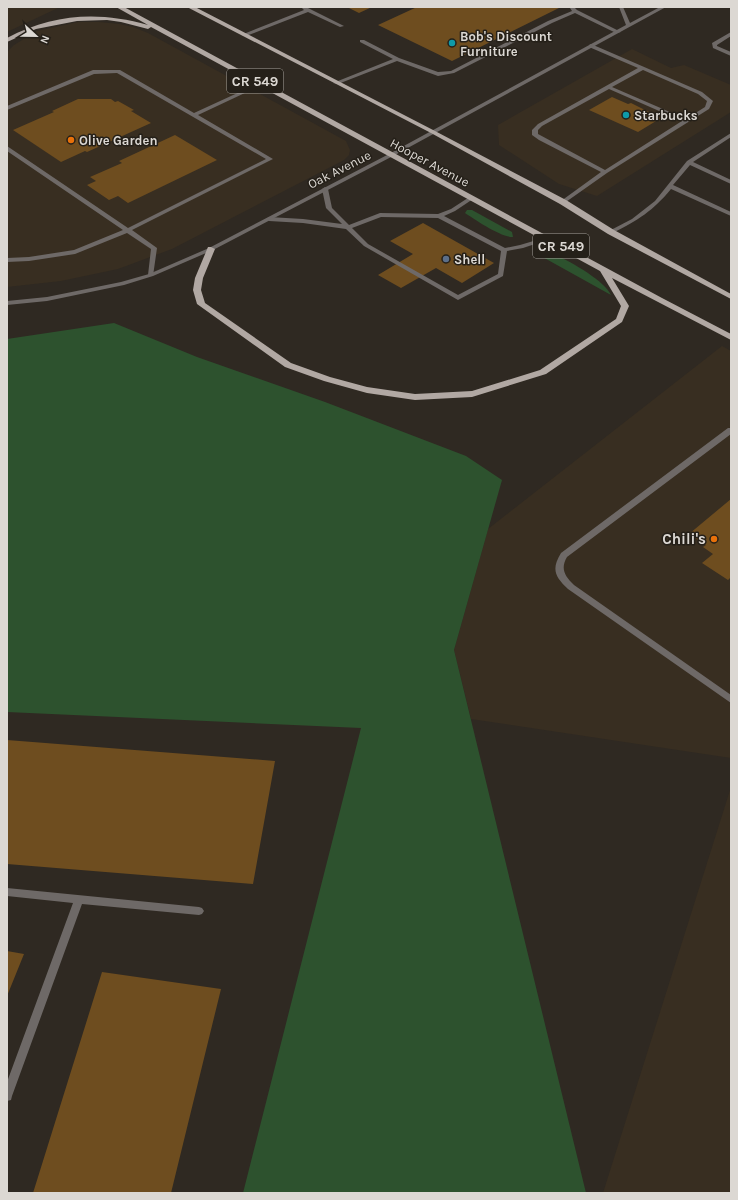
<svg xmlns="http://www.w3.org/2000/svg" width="738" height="1200" viewBox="0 0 738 1200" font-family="Karla,sans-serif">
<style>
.built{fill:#382e21}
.green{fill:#2d522e}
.building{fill:#6e4d1f}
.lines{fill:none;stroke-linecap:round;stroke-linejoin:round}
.service{fill:#6e6967;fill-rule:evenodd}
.minor{fill:#6e6967;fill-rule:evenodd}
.tertiary{fill:#6e6967;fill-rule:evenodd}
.primary{fill:#b1a8a3;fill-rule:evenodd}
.culture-dot{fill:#0f9aa8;stroke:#252019;stroke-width:1.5}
.food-dot{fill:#e8710a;stroke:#252019;stroke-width:1.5}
.service-dot{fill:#5c6f8a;stroke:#252019;stroke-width:1.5}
.labels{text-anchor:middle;stroke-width:3;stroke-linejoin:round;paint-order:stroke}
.far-poi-label{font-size:13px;font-weight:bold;fill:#dcd8d3;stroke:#252019;text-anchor:start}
.far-street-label{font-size:13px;fill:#dcd8d3;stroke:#252019}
.shield{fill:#252019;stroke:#a5a19b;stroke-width:1}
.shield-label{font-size:14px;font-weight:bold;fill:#dcd8d3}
.poi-label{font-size:15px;font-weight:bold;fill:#dcd8d3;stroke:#252019;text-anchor:end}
</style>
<rect width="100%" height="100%" fill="#2f2922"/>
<path class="built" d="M 7,7 L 60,7 L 7,32 Z
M 78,22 L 99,22 L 119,24 L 133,27 L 148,33 L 346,141 L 350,150 L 349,155 L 344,160 L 172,249 L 118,269 L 61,281 L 7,287 L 7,52 L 14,45 L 37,31 Z
M 632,49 L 671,68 L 684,65 L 731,85 L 731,112 L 597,196 L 559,184 L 499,145 L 498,125 Z
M 722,346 L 731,351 L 731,758 L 471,719 L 454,650 L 488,529 Z
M 731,787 L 731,1193 L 603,1193 Z"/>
<path class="green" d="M 467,210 L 472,210 L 512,232 L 513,237 C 502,238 474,219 465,213 Z
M 544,250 C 561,256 604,279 611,295 L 539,255 L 535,251 Z
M 114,323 L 197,357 L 325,402 L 466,456 L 502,480 L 454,650 L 586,1193 L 243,1193 L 361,728 L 7,712 L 7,339 Z"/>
<path class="building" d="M 347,7 L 372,7 L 359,13 Z
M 417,7 L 561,7 L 452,61 L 378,25 Z
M 612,97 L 628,104 L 631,103 L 661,118 L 638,132 L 589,110 Z
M 78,99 L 111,99 L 115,102 L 118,101 L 134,110 L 131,111 L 151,123 L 87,152 L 85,151 L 61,162 L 13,130 L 54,112 L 52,111 Z
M 175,135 L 217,160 L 128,203 L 118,196 L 109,200 L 87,185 L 96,181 L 90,177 L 122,163 L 119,161 Z
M 423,223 L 494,263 L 462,283 L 436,268 L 401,288 L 378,275 L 413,254 L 390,241 Z
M 731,499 L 731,577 L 728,580 L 702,563 L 713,554 L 703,547 L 706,545 L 689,534 Z
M 7,740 L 275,761 L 253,884 L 7,864 Z
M 7,951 L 24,954 L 7,996 Z
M 102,972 L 221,989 L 171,1193 L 33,1193 Z"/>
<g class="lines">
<path class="service" d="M 301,7 L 306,7 L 344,26 L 340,27 L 308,12 L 246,36 L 241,35 L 304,10 Z
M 570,7 L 574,7 L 577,10 L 621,32 L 616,33 L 575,13 L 552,23 L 454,73 L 438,76 L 397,61 L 338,84 L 333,83 L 393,59 L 360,42 L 360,40 L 364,40 L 399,58 L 438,72 L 451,71 L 548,21 L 572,11 L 570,8 Z
M 731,32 L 731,36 L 717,45 L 717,46 L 731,52 L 731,56 L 713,48 L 712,43 Z
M 591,44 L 702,92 L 713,101 L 709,109 L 607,173 L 563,204 L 560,202 L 561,201 L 601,172 L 539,140 L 532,135 L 532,130 L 538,124 L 638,68 L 589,47 L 589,45 ZM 643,70 L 698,94 L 707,101 L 705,107 L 686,119 L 612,87 ZM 609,89 L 682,121 L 605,170 L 538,134 L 538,130 L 542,126 Z
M 93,70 L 120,70 L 194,113 L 259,83 L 264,84 L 198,115 L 273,159 L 132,230 L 157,248 L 153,276 L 149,276 L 148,275 L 151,249 L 127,233 L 75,254 L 29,261 L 7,262 L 7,258 L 29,257 L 74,250 L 123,230 L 7,151 L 7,146 L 128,228 L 266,159 L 117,73 L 94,74 L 7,110 L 7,106 Z
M 731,133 L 731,137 L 693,162 L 731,180 L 731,184 L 690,165 L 673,185 L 731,212 L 731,216 L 671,189 C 653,211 638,220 613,233 L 609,233 L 609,231 L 632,219 L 655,201 L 687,161 Z
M 325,187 L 328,189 L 332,208 L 349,225 L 380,213 L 438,214 L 451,209 L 471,196 L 473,197 L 473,199 L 455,211 L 444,216 L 505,248 L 520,245 L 547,237 L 550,239 L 523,248 L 507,251 L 503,276 L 458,300 L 364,246 L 346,229 L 303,223 L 269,221 L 266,219 L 269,217 L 303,219 L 342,224 L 326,208 L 322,189 ZM 381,217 L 438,218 L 501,251 L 498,274 L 458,295 L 368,244 L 352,228 Z
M 728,428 L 731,428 L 731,434 L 567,557 C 560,569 565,576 574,585 L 731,695 L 731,703 L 568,589 C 555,577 551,569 561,553 Z"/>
<path class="minor" d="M 7,888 L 199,907 L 202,908 L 204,911 L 202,914 L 199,915 L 82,904 L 12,1096 L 11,1100 L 7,1101 L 7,1082 L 73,903 L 7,896 Z"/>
<path class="tertiary" d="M 619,7 L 623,7 L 630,23 L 660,7 L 666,7 L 393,156 L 213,250 L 153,276 L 124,285 L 47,301 L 7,305 L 7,301 L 47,297 L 121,282 L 149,274 L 209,248 L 389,154 L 626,25 Z"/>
<path class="primary" d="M 116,7 L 124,7 L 662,298 L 731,334 L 731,340 L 612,278 L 629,306 L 622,322 L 546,374 L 472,397 L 415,400 L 367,393 L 324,381 L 285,367 L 197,304 L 193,290 L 195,278 L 208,247 L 211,247 L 215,249 L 203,278 L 201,290 L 205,303 L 291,363 L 330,377 L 367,387 L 415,394 L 472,391 L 540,370 L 616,319 L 621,306 L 600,271 L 151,27 L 148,29 L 121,22 L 107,20 L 77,21 L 36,29 L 7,42 L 7,38 C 53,14 98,11 148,25 Z
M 187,7 L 195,7 L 435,131 L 566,200 L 614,230 L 731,294 L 731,299 L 608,234 L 560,204 L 431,133 Z"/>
</g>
<g class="culture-dot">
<circle cx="452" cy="43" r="4"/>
<circle cx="626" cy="115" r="4"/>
</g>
<g class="food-dot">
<circle cx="71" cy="140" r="4"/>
<circle cx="714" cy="539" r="4"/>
</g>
<circle class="service-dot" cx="446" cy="259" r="4"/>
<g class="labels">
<g class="far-poi-label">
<text x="460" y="41">Bob's Discount<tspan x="460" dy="15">Furniture</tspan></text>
<text x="634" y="120">Starbucks</text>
<text x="79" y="145">Olive Garden</text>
<text x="454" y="264">Shell</text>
</g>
<g class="far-street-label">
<text transform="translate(430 162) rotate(28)" y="5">Hooper Avenue</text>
<text transform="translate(339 169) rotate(-27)" y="5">Oak Avenue</text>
</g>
<g class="shield">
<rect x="227" y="69" width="56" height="24" rx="3"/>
<rect x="533" y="234" width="56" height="24" rx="3"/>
</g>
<g class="shield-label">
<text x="255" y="86">CR 549</text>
<text x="561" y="251">CR 549</text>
</g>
<g class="poi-label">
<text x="706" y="544">Chili's</text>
</g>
</g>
<rect width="738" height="1200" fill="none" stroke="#dcd8d3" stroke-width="16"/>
<g transform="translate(36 36) rotate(112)" stroke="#252019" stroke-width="3" paint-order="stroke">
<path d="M0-3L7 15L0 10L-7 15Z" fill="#dcd8d3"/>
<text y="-6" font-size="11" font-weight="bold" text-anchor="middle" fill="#dcd8d3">N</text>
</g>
</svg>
